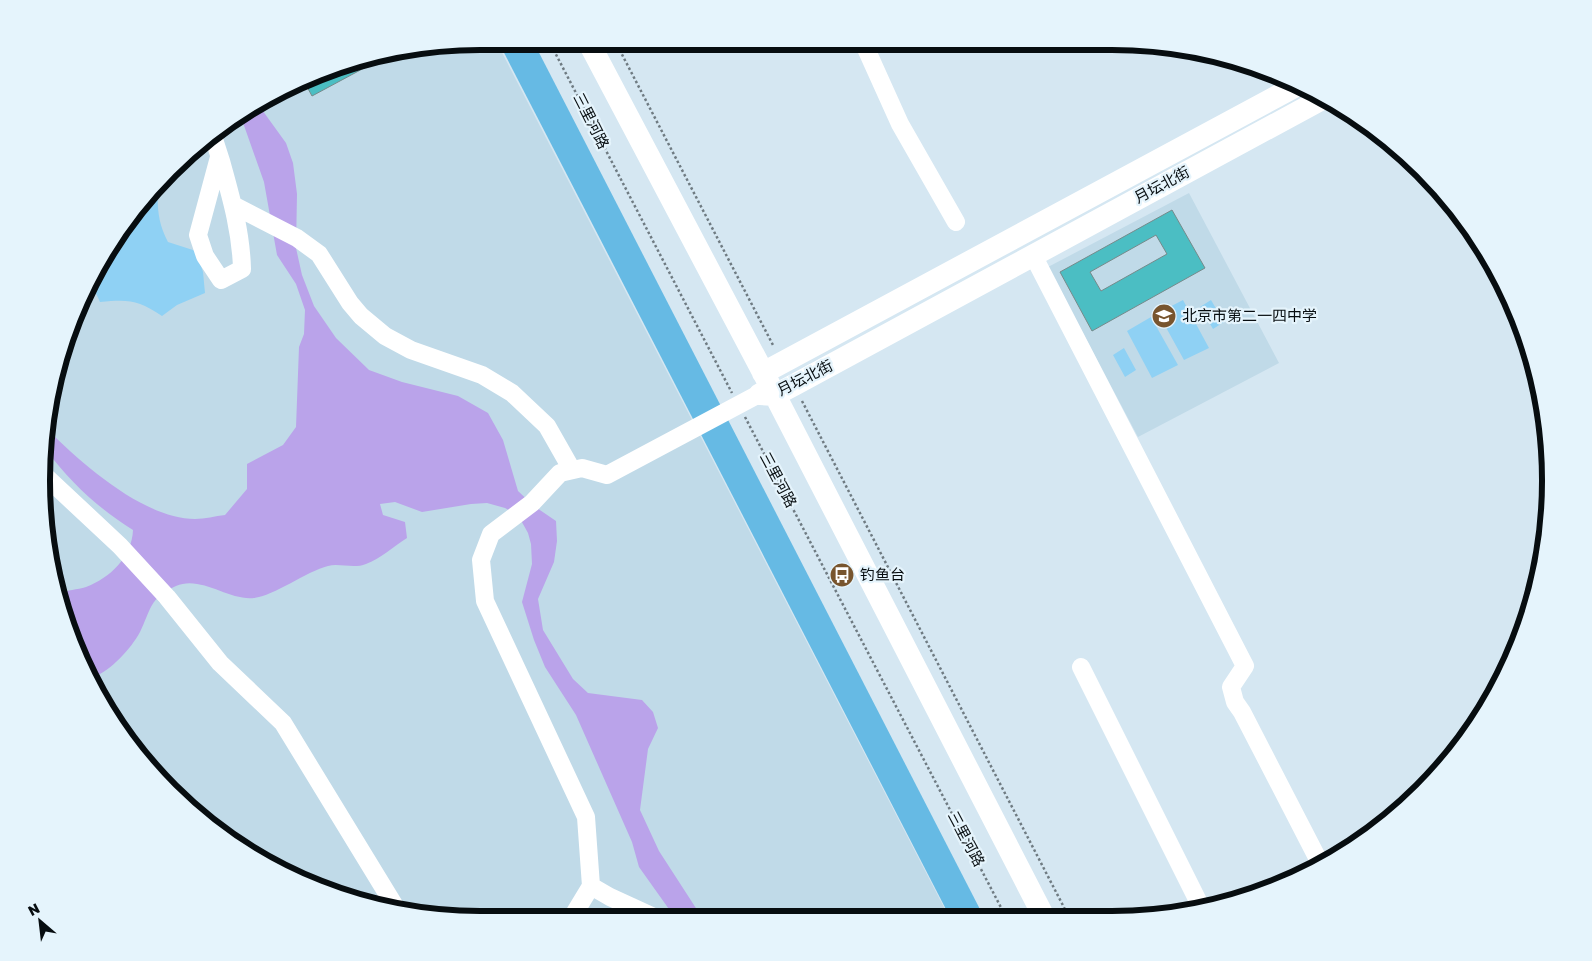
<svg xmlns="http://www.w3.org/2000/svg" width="1592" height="961" viewBox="0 0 1592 961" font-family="'Golos Text','Noto Sans SC',sans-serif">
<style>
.built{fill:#c0dae8}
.green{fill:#8fd1f4}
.forest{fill:#66bae4}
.water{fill:#baa3ea}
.building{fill:#4bbec3;stroke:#758a8b;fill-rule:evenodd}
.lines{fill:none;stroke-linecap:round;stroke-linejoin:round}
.path{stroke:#6f7b82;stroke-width:2.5;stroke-dasharray:2.5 2.5;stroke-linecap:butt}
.minor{stroke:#fff;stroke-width:18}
.major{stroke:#fff;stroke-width:22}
.labels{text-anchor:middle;stroke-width:4.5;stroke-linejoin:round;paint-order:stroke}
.street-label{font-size:15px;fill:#070d10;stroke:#e5f4fc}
.poi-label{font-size:15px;fill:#070d10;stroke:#e5f4fc;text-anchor:start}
.rim{fill:none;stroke:#070d10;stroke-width:6}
</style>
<rect width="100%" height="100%" fill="#d5e7f2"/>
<path class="built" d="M 480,41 L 496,41 L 950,919 L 451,919 L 339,896 L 236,846 L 132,748 L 64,621 L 41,480 L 64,340 L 132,213 L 213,132 L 340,64 Z
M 1189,193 L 1279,363 L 1138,437 L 1048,267 Z"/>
<path class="green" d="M 158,187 C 157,208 158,223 168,242 L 196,251 L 203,272 L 205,293 L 177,305 L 162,316 C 138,300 129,299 100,302 L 93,287 L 132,213 Z
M 1183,300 L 1209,348 L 1184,360 L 1158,313 Z
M 1211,300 L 1224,322 L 1213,329 L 1200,307 Z
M 1151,317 L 1178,365 L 1152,378 L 1127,331 Z
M 1124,348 L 1136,370 L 1125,377 L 1113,355 Z"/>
<path class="forest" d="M 498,41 L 533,41 L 985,919 L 951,919 Z"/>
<path class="water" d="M 260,107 L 286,143 L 293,163 L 297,194 L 296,248 L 302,275 L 314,306 L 336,338 L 369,370 L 402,382 L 458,396 L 488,413 L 503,440 L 518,491 L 534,506 L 556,521 L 557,541 L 554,562 L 538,599 L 543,630 L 573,679 L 588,693 L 642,700 L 653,712 L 658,728 L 648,749 L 640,810 L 659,851 L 703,919 L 676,919 L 639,867 L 632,842 L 576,715 L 545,667 L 534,640 L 522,602 L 532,564 L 531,544 L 528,533 L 518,515 L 505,508 L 487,503 L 471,504 L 422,512 L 395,502 L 380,504 L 383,515 L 405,522 L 407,538 C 394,546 380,559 366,564 C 354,569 339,563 328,566 C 307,571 274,596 254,598 C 229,601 201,575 176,586 C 149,598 151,610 140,632 C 131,649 111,670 94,677 L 64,621 L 60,595 C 67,589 77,590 86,587 C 110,578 132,557 133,530 C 98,508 71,483 46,450 L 49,431 C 83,465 145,519 195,519 C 205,519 215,516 225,515 L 247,489 L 247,464 L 283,445 L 296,427 L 299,347 L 304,334 L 305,310 L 296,284 L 277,255 L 264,182 L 241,117 Z"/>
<path class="building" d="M 378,58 L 379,60 L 312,96 L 305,83 L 340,64 Z
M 1172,210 L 1205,268 L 1092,331 L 1060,272 ZM 1156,235 L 1167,254 L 1101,291 L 1090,272 Z"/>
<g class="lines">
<path class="path" d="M 549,41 L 732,393
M 615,41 L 774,347
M 802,401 L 1070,919
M 745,417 L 1007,919"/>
<path class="minor" d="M 863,42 L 900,124 L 956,222
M 212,133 L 221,161 C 231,197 241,231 242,269 L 221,280 L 205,256 L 198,235 L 219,157
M 233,205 L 297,238 L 319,254 L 350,303 L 361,316 L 385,336 L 411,350 L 482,375 L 512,393 L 547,426 L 572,470
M 1033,255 L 1245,666 L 1231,687 L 1235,702 L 1242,712 L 1321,865
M 42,473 L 120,546 L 167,597 L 220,663 L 283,723 L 396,908
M 1081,667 L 1202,909
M 591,886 L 610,897 L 658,919
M 571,919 L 591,886 L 586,817 L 485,601 L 481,560 L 491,534 L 532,503 L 560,473 L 582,468 L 607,475 L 759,394
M 927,919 L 931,917"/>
<path class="major" d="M 588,41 L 775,395 L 1045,919
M 763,373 L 1296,86
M 760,394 L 775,395 L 794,385 L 1322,99"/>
</g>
<defs>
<symbol id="school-disc" viewBox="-11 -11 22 22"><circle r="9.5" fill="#78552e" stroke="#e5f4fc"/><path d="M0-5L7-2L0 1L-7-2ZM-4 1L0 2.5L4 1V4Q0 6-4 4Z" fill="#fff"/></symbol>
<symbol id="bus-disc" viewBox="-11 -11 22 22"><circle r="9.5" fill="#78552e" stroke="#e5f4fc"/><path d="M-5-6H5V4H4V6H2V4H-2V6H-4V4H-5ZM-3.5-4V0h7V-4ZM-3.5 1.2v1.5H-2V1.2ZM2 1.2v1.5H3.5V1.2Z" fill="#fff"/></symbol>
</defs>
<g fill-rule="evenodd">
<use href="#school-disc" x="1150" y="302" width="28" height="28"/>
<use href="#bus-disc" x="828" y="561" width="28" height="28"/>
</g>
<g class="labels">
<g class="street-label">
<text transform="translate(591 121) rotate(63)" y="5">三里河路</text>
<text transform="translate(1162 185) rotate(-28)" y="5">月坛北街</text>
<text transform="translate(805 378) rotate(-27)" y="5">月坛北街</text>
<text transform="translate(778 480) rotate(62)" y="5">三里河路</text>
<text transform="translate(966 839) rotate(62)" y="5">三里河路</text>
</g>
<g class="poi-label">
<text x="1182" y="321">北京市第二一四中学</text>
<text x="860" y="580">钓鱼台</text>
</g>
</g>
<path d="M0 0H1592V961H0ZM480 50H1112A430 430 0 0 1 1542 480V481A430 430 0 0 1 1112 911H480A430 430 0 0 1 50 481V480A430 430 0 0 1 480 50Z" fill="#e5f4fc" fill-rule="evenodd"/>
<path class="rim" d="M480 50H1112A430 430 0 0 1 1542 480V481A430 430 0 0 1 1112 911H480A430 430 0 0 1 50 481V480A430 430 0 0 1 480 50Z"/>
<g transform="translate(40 921) rotate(332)" stroke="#e5f4fc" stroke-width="4" paint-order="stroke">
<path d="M0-4L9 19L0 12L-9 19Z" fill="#070d10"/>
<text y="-8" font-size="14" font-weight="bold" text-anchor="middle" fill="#070d10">N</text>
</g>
</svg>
